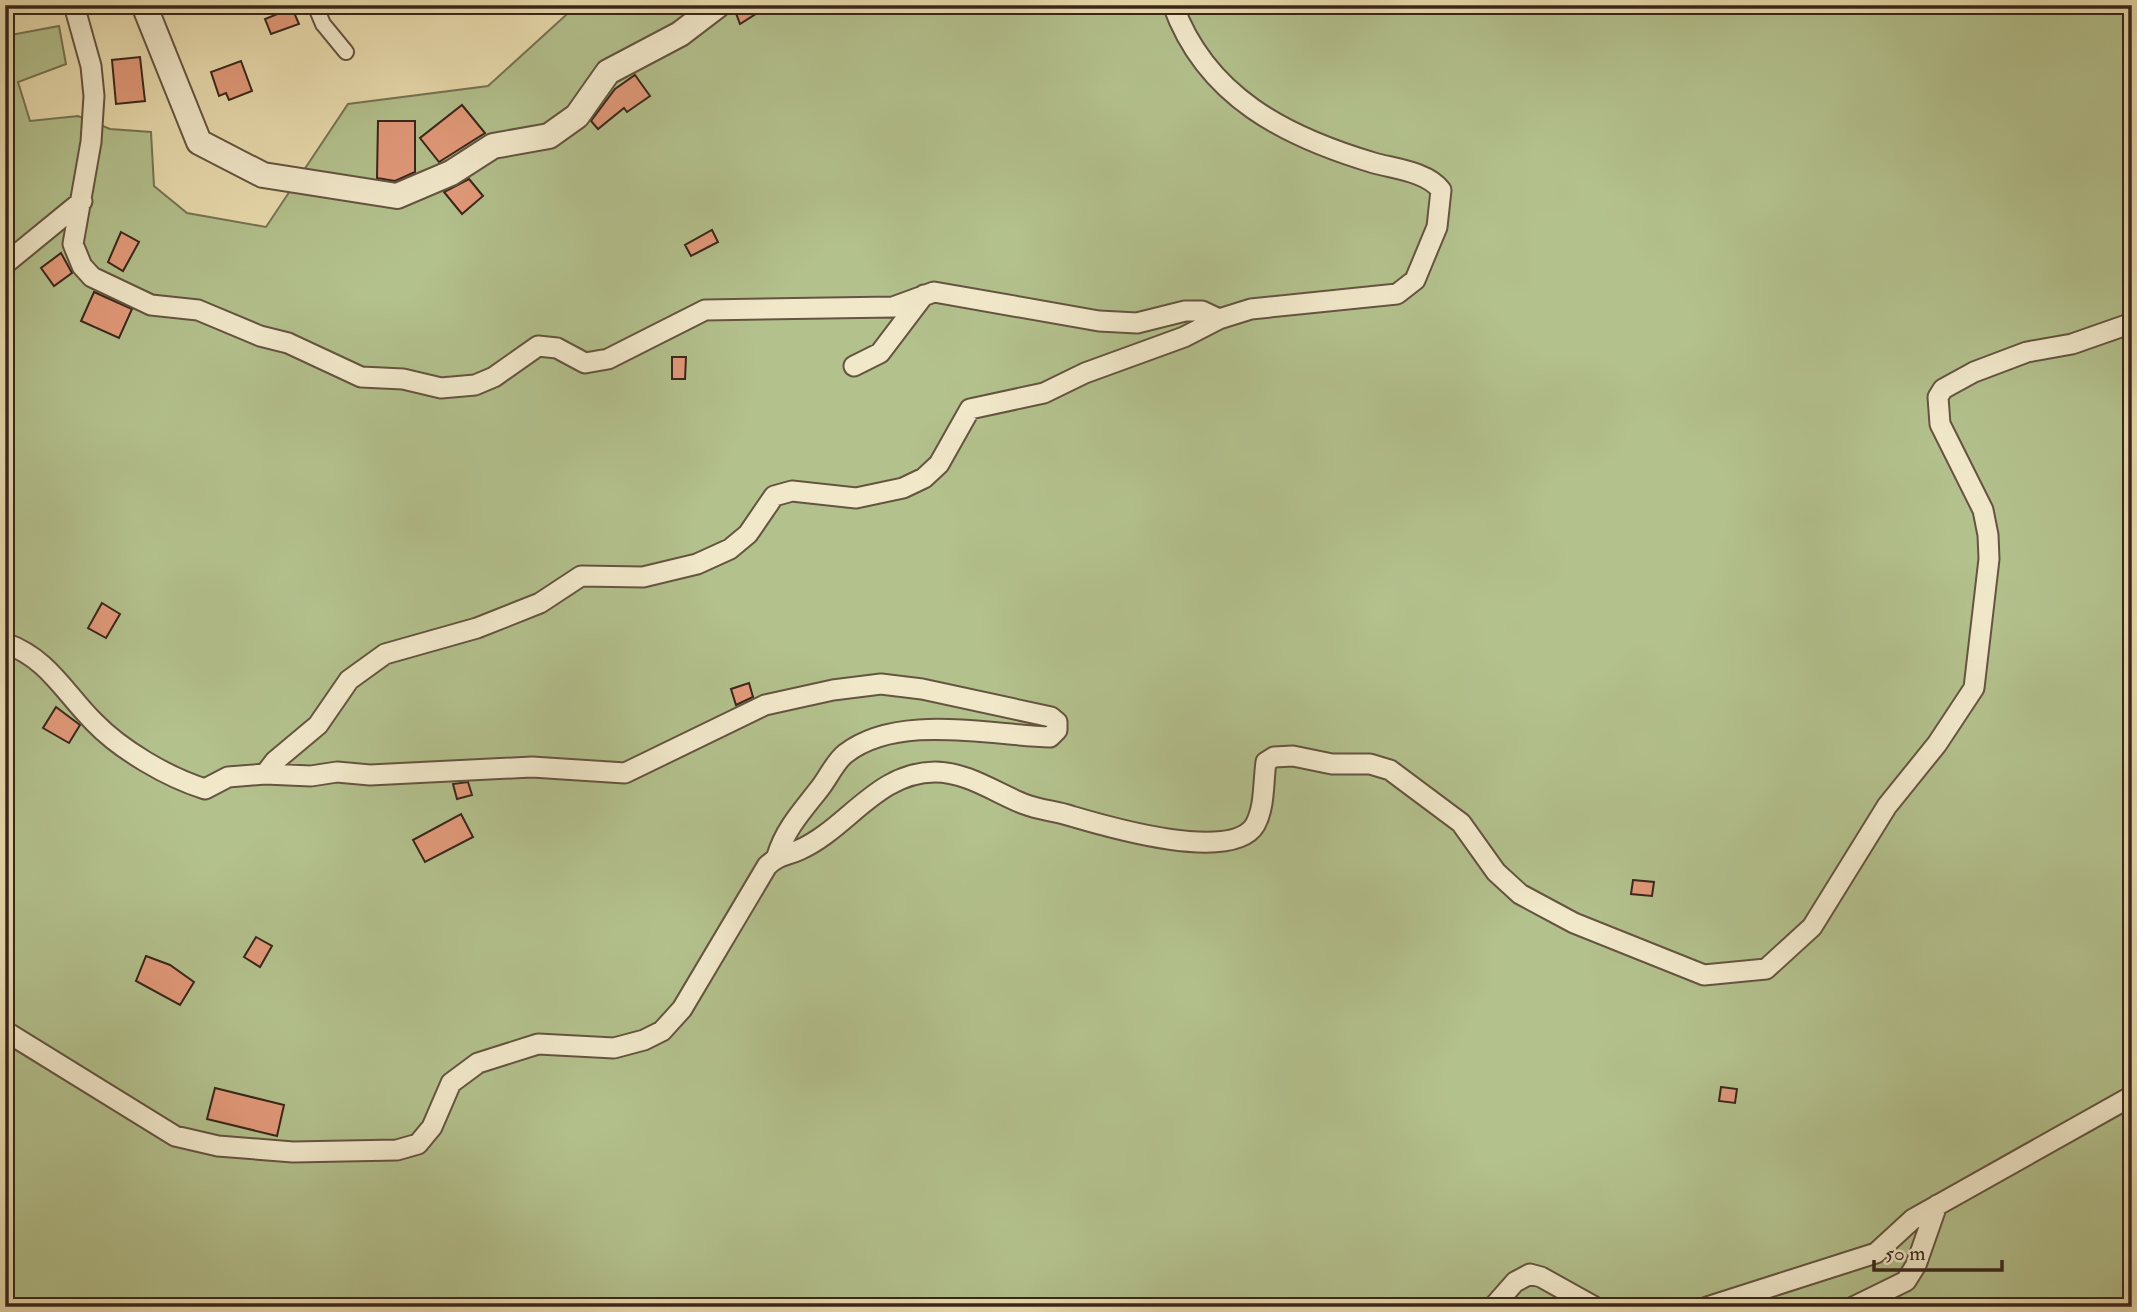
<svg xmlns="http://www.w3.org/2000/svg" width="2137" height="1312" viewBox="0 0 2137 1312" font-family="'IM FELL Double Pica',serif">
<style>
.green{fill:#b3c18d;stroke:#767454;stroke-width:2}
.building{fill:#e29a7a;stroke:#39261b;stroke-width:2}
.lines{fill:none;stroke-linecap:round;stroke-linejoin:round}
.pedestrian-casing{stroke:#655440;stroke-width:18}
.minor-casing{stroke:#655440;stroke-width:23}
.tertiary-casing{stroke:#655440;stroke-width:28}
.pedestrian{stroke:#f1e8ca;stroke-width:14}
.minor{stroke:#f1e8ca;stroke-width:19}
.tertiary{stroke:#f1e8ca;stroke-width:24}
</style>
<rect width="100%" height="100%" fill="#e9dcae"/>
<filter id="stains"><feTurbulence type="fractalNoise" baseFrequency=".00286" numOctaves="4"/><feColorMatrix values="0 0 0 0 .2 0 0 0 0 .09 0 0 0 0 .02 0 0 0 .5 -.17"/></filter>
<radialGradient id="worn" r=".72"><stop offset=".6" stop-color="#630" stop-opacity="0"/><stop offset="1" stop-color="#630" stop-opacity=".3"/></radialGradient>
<path class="green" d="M 577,5 L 2132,5 L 2132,1307 L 5,1307 L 5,36 L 59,26 L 66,64 L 18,82 L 30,121 L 78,116 L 110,129 L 151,132 L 154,186 L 187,213 L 266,227 L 348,104 L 488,86 Z"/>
<path class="building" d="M 733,5 L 770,5 L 740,24 Z
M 292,8 L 299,24 L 271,34 L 265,19 Z
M 140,57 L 145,101 L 116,104 L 112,60 Z
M 241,61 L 252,91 L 229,100 L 226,93 L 219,96 L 211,72 Z
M 635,75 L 650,96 L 627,112 L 624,108 L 598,129 L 591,121 L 615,89 Z
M 462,105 L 485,133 L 439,162 L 420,138 Z
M 378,121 L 415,121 L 415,172 L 395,181 L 377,178 Z
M 469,179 L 483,196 L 462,214 L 444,192 Z
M 712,230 L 718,242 L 691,256 L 685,245 Z
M 121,232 L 139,242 L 123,271 L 108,262 Z
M 61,253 L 72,273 L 54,286 L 41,268 Z
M 94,292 L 132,309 L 119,338 L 81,321 Z
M 672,357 L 686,357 L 685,379 L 672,379 Z
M 102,603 L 120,614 L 106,638 L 88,628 Z
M 749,683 L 753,697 L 736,705 L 731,689 Z
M 56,707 L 80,725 L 69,743 L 43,728 Z
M 468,782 L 472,795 L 457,799 L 453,784 Z
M 461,814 L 473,837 L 425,862 L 413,840 Z
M 1633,880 L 1654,882 L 1652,896 L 1631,894 Z
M 256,937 L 272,946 L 260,967 L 244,957 Z
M 146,956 L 170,965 L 194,982 L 180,1005 L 136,981 Z
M 1721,1087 L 1737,1089 L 1735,1103 L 1719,1101 Z
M 215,1088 L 284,1105 L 277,1136 L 207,1119 Z"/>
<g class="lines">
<defs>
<path id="pedestrian" d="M 315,5 L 323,24 L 346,52"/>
<path id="minor" d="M 74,5 L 91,66 L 94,96 L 91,142 L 73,244 L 82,266 L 92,277 L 151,305 L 198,310 L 260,336 L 288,343 L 361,377 L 403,379 L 441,388 L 475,385 L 494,377 L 538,346 L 557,348 L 585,363 L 608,359 L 705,310 L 893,307 L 934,292 L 1099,321 L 1137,323 L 1185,311 L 1202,311 L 1219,319 L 1251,309 L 1397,294 L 1415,280 L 1437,227 L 1441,190 C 1427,172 1396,169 1374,163 C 1286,137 1206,97 1173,5
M 5,264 L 82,201
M 854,366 L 880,353 L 924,295
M 5,643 C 49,659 63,691 94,722 C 121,750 167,777 205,789 L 228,777 L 265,774 L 311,776 L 337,772 L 370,775 L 532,767 L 625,773 L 765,705 L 833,690 L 881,684 L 922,689 L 1051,717 L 1057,722 L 1057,730 L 1050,737 C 988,735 897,713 845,754 C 835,762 828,778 820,788 C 803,810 785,829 777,856
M 265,774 L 275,761 L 318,725 L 349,680 L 385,654 L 477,628 L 540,603 L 581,576 L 643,577 L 697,564 L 730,549 L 748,534 L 774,496 L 792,491 L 856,498 L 903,488 L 924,478 L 939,464 L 970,409 L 1044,393 L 1085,373 L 1184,337 L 1219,319
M 5,1031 L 175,1136 L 218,1146 L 293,1152 L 397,1150 L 418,1144 L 432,1127 L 451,1083 L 478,1063 L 538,1044 L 614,1048 L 644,1040 L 662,1031 L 682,1009 L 767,866 C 778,855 786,856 799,850 C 847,829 877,772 935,772 C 967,772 996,793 1024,804 C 1039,810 1056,811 1071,816 C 1105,826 1232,864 1255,825 C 1265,807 1263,783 1266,762 L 1274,757 L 1293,756 L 1332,764 L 1370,764 L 1390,770 L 1461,823 L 1496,872 L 1520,894 L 1574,923 L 1704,975 L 1766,969 L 1812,927 L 1887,806 L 1937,744 L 1974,688 L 1989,559 L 1988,535 L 1983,510 L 1940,424 L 1938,397 L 1943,389 L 1974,372 L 2027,352 L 2072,344 L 2132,323
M 1493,1307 L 1515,1282 L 1530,1274 L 1541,1277 L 1595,1307
M 1707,1307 L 1876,1253 L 1913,1219 L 2132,1096
M 1853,1307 L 1906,1281 L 1916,1265 L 1937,1205"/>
<path id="tertiary" d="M 144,5 L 199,142 L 263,175 L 397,196 L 451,173 L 493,146 L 549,136 L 577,116 L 608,72 L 680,34 L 718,5"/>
</defs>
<use href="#pedestrian" class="pedestrian-casing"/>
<use href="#minor" class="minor-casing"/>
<use href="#tertiary" class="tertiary-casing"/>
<use href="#pedestrian" class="pedestrian"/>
<use href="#minor" class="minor"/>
<use href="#tertiary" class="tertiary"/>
</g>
<rect width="2137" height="1312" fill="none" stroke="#e9dcae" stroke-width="28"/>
<rect x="7" y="7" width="2123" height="1298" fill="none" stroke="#39261b" stroke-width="3.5"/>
<rect x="14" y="14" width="2109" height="1284" fill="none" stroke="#39261b" stroke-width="2"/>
<path d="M1874 1260v10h128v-10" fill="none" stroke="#39261b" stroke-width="3.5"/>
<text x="1885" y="1260" font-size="21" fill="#39261b" stroke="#f1e8ca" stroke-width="5" paint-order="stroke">50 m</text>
<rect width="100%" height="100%" filter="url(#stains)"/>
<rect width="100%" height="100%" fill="url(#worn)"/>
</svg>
